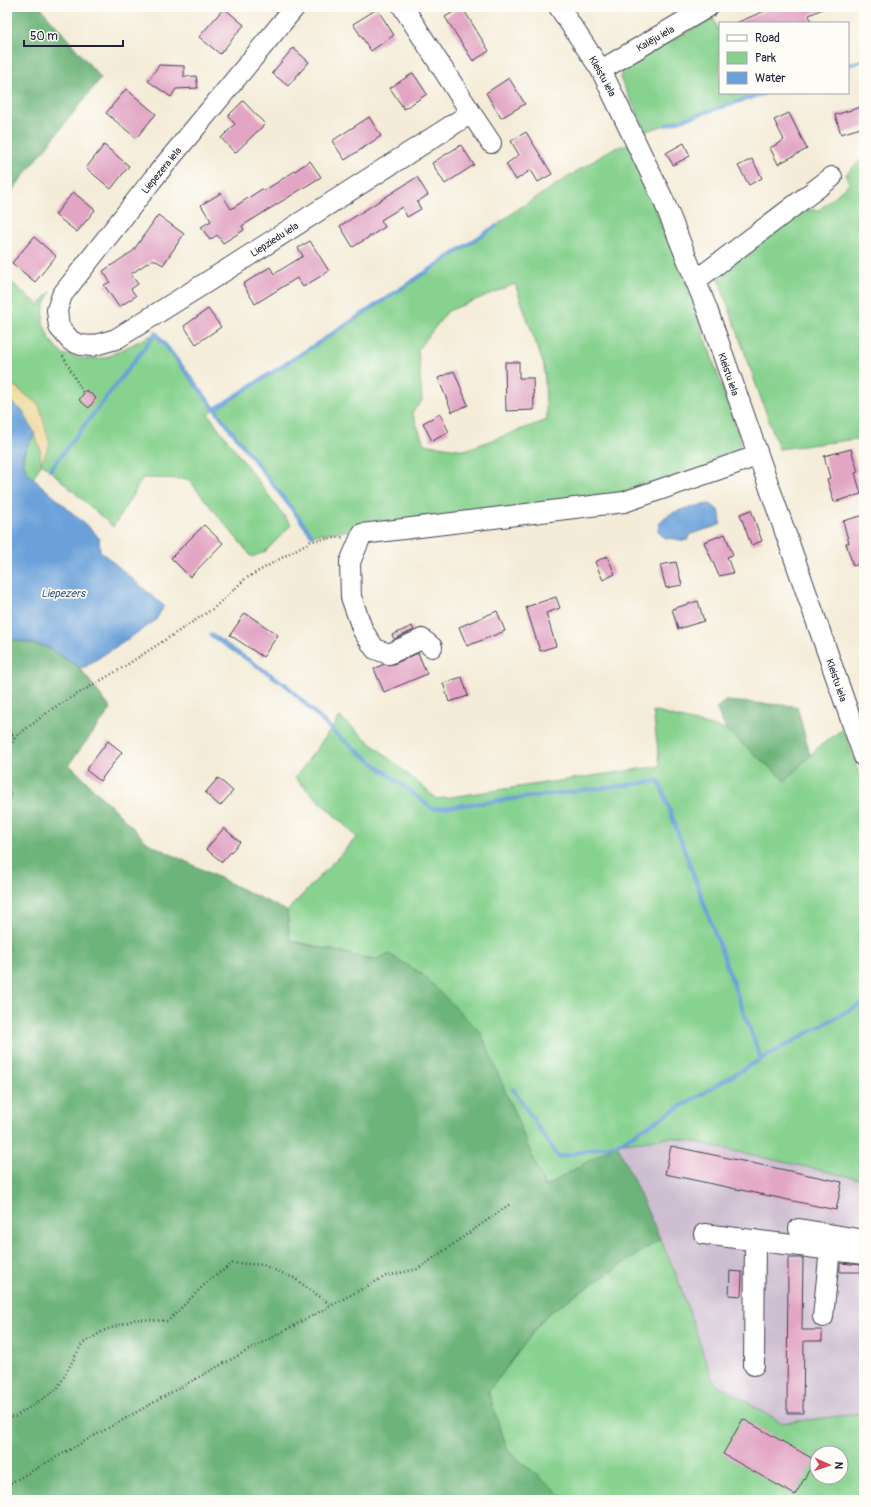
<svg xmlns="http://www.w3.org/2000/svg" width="871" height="1507" viewBox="0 0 871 1507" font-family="Pangolin,sans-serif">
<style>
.industrial{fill:#cebed1}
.green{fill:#87d28f;stroke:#547a65;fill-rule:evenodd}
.forest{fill:#6db47a;stroke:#486b5a}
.sand{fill:#eeda9e;stroke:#887e6c}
.water{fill:#6ba1d9;stroke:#46628a}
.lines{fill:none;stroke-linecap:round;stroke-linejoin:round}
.stream{stroke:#6ba1d9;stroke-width:4}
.building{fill:#e2a6c4}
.minor-casing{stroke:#424053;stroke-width:22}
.path{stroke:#424053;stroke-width:2.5;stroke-dasharray:1 3;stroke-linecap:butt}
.minor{stroke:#fff;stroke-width:20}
.labels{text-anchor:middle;stroke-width:3.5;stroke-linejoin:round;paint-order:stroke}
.street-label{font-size:10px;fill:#22223b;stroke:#fdfcf7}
.water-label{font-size:11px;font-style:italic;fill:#435b82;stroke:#fdfcf7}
</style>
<rect width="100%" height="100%" fill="#fdfcf7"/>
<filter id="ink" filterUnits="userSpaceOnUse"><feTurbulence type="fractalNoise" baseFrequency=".025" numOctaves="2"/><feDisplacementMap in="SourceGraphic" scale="8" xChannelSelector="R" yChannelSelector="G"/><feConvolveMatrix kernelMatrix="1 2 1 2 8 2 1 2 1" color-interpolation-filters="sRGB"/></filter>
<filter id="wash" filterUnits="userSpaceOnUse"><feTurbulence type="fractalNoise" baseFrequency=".012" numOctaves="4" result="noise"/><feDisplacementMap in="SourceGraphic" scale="16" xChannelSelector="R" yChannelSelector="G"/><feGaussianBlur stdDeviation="0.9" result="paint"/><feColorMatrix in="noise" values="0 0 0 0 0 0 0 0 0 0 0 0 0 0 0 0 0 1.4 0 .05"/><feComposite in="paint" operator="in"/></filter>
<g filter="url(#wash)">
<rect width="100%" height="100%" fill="#f4ecd8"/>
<path class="industrial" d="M 672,1137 L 864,1180 L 864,1374 L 859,1399 L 864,1403 L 864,1413 L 782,1423 L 713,1382 L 676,1274 L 617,1144 Z"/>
<path class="green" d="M 713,18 L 720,34 L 720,93 L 746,93 L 748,99 L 646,131 L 620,78 L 623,66 Z
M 629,144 L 691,297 L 741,442 L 734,458 L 621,496 L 312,535 L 215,409 L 208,414 L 291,525 L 266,551 L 252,557 L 188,479 L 143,478 L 113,527 L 42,463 L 33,478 C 17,466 24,448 35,434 L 40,448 L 41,462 L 39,405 L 7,380 L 7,279 L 39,305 L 51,291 L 44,307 L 43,323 L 50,340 L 62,354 L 84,359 L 105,358 L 156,333 L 215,409 L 323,340 L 496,226 L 515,211 L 612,149 ZM 515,284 L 544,366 L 547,420 L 465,450 L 424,444 L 412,412 L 422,401 L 418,349 L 448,311 Z
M 864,157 L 864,438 L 779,449 L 717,275 L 804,210 L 819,210 L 850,183 L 845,175 Z
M 653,711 L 726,730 L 786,781 L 817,748 L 843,729 L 864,788 L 864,1180 L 672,1137 L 617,1144 L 545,1187 L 481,1033 L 422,974 L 373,960 L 290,940 L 287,911 L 357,837 L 295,778 L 340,717 L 437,799 L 660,766 Z
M 660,1239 L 676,1274 L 713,1382 L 782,1423 L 864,1413 L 864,1500 L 573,1500 L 559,1493 L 508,1451 L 488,1392 L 547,1314 ZM 817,1453 L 841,1453 L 841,1477 L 817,1477 Z"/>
<path class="forest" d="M 7,7 L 40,7 L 101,78 L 7,197 Z
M 7,638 L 47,647 L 79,667 L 111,709 L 69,764 L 148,843 L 287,911 L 290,941 L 373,960 L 389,954 L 422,974 L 481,1033 L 545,1187 L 617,1144 L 660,1239 L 547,1314 L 488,1392 L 508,1451 L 559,1493 L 573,1500 L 7,1500 Z
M 725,701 L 797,706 L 810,755 L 786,781 L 726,730 L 716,708 Z"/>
<path class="sand" d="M 7,380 L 39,405 L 50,444 L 41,463 L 40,448 L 23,411 L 7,399 Z"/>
<path class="water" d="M 7,399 L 23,411 L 35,434 L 28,444 L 22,458 L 27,473 L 92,530 L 99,538 L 100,551 L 164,606 L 155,621 L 85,667 L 79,667 L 47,647 L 7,638 Z
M 710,504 C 720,510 722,514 720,525 L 691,534 L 688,540 C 679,542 677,537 665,539 L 658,531 C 658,529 659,524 660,522 C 669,510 697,505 710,504 Z"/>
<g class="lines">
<path class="stream" d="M 848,65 L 864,60
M 666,125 L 765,93
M 215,409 L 323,340 L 496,226
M 50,470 L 156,333 L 312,535
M 211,635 L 286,685 L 337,735 L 433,809 L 659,781 L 761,1059
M 513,1089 L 558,1157 L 617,1144 L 761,1059 L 864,1002"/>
</g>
<g id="blocks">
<path class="building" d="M 462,7 L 489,51 L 473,61 L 445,17 Z
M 774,7 L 827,7 L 809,15 L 812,23 L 736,23 Z
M 224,8 L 244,25 L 220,54 L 199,37 Z
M 377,9 L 394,35 L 371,51 L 353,24 Z
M 293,48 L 309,62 L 288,86 L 272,73 Z
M 159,65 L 184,66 L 184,77 L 196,76 L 198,88 L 176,89 L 171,97 L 148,81 Z
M 413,73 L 427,94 L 404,109 L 390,88 Z
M 509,78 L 525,104 L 501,118 L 486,93 Z
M 126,89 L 156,114 L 136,138 L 106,113 Z
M 243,101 L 265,124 L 235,153 L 221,138 L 235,124 L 228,116 Z
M 864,106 L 864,127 L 841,134 L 835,115 Z
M 789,113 L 807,149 L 778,164 L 770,148 L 784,140 L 774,120 Z
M 369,117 L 381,136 L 345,160 L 332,141 Z
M 526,132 L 552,174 L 538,182 L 531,170 L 516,180 L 506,164 L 519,155 L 511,141 Z
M 684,143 L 690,156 L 673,165 L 666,153 Z
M 104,145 L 129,166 L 111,189 L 86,168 Z
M 461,145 L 474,165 L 445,184 L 432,163 Z
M 752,159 L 762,178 L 749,185 L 738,166 Z
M 310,161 L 321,177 L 242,226 L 244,230 L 223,243 L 217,235 L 210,240 L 201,227 L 211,221 L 201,205 L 221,193 L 231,209 L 262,189 L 264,191 Z
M 417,177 L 428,195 L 417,202 L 421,209 L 407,217 L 402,207 L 381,220 L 385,227 L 353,247 L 340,226 Z
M 73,192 L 95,210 L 77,232 L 55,215 Z
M 158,215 L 184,234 L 163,265 L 153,259 L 131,274 L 138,284 L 131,289 L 136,296 L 119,307 L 104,285 L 110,282 L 103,271 L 133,251 Z
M 34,237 L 56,256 L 35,282 L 12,263 Z
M 310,241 L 329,271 L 303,287 L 297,278 L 255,304 L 243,284 L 270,267 L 274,274 L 303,256 L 298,248 Z
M 208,309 L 221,327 L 196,344 L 184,326 Z
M 505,362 L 519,362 L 519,378 L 533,378 L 534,410 L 506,411 Z
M 454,371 L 468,405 L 452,412 L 438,378 Z
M 86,390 L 96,398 L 89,408 L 79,400 Z
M 440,414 L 449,432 L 432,441 L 423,423 Z
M 851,449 L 858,472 L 855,473 L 861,494 L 834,502 L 827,479 L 830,478 L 824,456 Z
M 751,510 L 762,541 L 751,545 L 740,514 Z
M 864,515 L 864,563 L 853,566 L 846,543 L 849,543 L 843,521 Z
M 204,525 L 223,543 L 190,577 L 171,558 Z
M 725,534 L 733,555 L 727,557 L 733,573 L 719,576 L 704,542 Z
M 607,556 L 615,574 L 603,580 L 595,562 Z
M 676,562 L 682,585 L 666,588 L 660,565 Z
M 556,597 L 560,608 L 546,613 L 556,646 L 540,651 L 526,607 Z
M 698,601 L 704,621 L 678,629 L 672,609 Z
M 497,611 L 505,631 L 467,646 L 459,627 Z
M 245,613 L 278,635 L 263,657 L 230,635 Z
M 412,626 L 414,630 L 394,639 L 392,635 Z
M 418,653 L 427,674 L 384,692 L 374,669 L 384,664 L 394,664 Z
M 462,677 L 468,696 L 449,702 L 443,683 Z
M 108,741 L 122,752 L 100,781 L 86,770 Z
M 218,778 L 233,791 L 220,806 L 205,793 Z
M 224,828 L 240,842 L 222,862 L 206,849 Z
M 671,1146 L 842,1182 L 836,1210 L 665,1174 Z
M 788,1258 L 803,1258 L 802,1330 L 822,1330 L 822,1341 L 804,1341 L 803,1413 L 787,1413 Z
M 840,1263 L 861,1265 L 861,1272 L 840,1272 Z
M 730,1271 L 742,1272 L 741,1296 L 729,1295 Z
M 743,1419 L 815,1460 L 795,1495 L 723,1454 Z"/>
</g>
</g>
<g filter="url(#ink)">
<use href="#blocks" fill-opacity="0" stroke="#424053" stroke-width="1"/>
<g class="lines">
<defs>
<path id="minor" d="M 295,7 L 153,179 L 62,295 L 57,310 L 59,327 L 71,341 L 81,345 L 92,346 L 116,339 L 231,267 L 471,113 L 403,7
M 559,7 L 601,70 L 663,199 L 707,309 L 864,757
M 601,70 L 708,7
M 471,113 L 491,143
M 695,281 L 832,177
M 432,647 L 422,639 L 389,654 L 375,649 L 363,631 L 351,597 L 350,562 L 362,534 L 624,502 L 757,456
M 799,1229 L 864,1240
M 704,1234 L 864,1254
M 823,1317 L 830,1249
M 754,1365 L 755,1240"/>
</defs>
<use href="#minor" class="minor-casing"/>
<path class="path" d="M 63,356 L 84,394
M 7,728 L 14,738 L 7,754
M 14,738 L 52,709 L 122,668 L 214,608 L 245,579 L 311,541 L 343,537
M 7,786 L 11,796 L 7,802
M 7,817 L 9,825 L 7,834
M 7,1417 L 15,1417 L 57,1389 L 82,1344 L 103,1331 L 136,1319 L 168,1321 L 206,1283 L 233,1263 L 263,1265 L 294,1278 L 331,1305
M 7,1485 L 206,1373 L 386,1276 L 418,1269 L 510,1204"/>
<use href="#minor" class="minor"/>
</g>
</g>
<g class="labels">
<g class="street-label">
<text transform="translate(655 38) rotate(-30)" y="4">Kalēju iela</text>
<text transform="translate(603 76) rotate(61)" y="4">Kleistu iela</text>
<text transform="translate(161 170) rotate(-51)" y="4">Liepezera iela</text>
<text transform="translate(274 239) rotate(-33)" y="4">Liepziedu iela</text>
<text transform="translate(729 374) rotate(71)" y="4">Kleistu iela</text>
<text transform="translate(837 680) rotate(71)" y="4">Kleistu iela</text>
</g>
<g class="water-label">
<text x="63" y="597">Liepezers</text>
</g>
</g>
<rect width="871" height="1507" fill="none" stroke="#fdfcf7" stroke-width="24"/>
<rect x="719" y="22" width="130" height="72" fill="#fdfcf7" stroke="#a5a5ac"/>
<rect x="727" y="35" width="20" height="6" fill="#ffffff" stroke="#a5a5ac"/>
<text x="755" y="42" font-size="12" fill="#22223b">Road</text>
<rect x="727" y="52" width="20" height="12" fill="#87d28f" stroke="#a5a5ac"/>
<text x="755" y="62" font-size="12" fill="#22223b">Park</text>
<rect x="727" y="72" width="20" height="12" fill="#6ba1d9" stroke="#a5a5ac"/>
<text x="755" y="82" font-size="12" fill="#22223b">Water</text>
<g transform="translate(829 1465) rotate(93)"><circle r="19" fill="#fdfcf7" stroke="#a5a5ac"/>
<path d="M0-3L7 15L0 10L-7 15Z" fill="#d1495b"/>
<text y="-6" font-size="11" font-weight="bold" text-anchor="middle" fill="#22223b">N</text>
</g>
<path d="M24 40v6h99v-6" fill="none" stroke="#22223b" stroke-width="2"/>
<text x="30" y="40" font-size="12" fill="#22223b" stroke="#fdfcf7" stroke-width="3" paint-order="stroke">50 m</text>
</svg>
